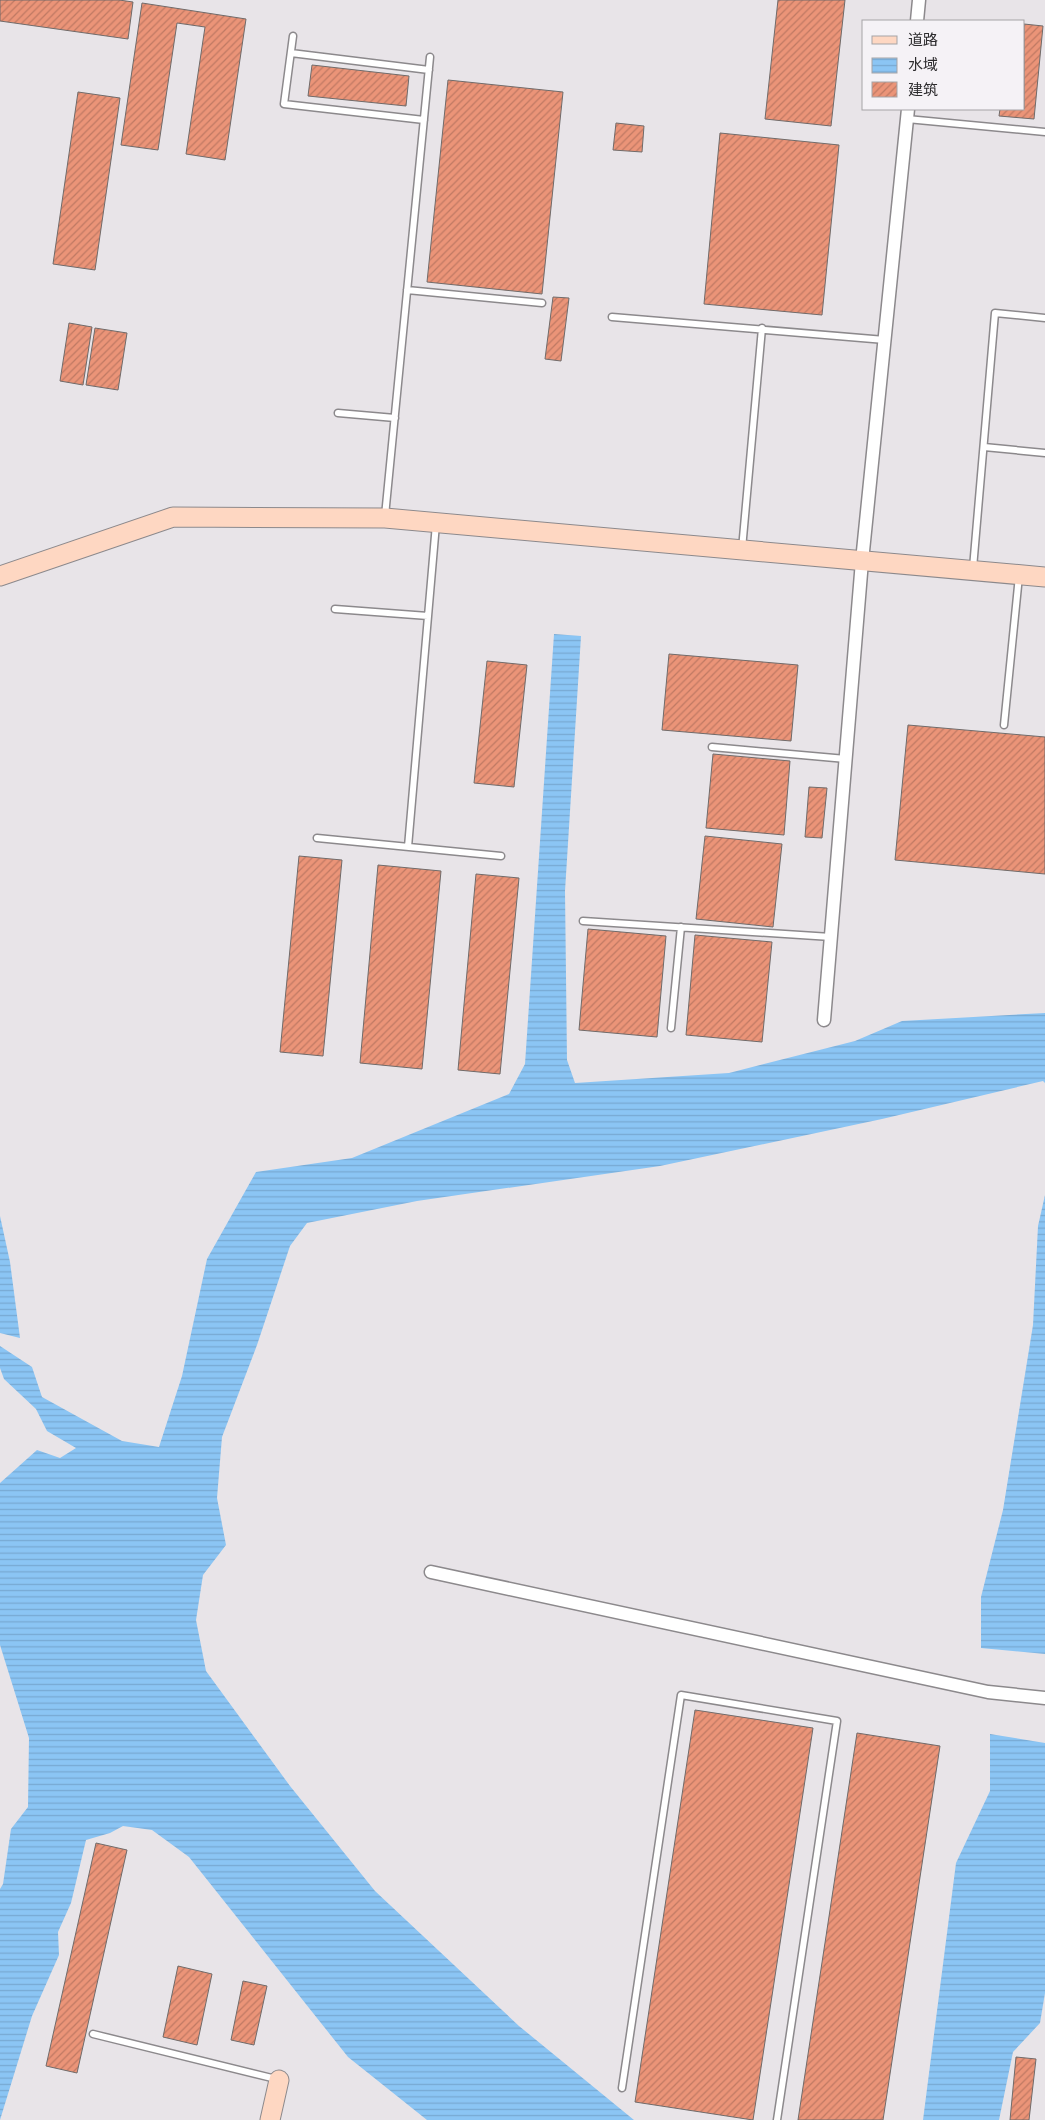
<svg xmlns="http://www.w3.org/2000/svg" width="1045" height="2120" viewBox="0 0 1045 2120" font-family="'DM Sans','Noto Sans SC',sans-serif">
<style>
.water{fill:url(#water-rules)}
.building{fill:url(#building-hatch);stroke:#706b6a}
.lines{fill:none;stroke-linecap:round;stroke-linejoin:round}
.lane-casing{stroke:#8c898c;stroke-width:9}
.street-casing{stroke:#8c898c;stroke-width:15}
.secondary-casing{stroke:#8c898c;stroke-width:21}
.lane{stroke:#fff;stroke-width:6}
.street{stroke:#fff;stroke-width:12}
.secondary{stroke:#fed7c2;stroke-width:19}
</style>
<defs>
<pattern id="water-rules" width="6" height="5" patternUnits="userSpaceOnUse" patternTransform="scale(1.25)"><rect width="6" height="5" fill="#8bc5f4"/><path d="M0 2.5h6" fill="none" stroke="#78a9d2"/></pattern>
<pattern id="building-hatch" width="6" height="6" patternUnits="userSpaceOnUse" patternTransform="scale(1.25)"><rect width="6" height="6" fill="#eb9478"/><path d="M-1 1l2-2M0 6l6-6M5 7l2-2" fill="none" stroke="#bf7963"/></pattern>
</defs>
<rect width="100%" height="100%" fill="#e8e4e8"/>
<path class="water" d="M 554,634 L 581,636 L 565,891 L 567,1060 L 575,1083 L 729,1073 L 855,1041 L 902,1021 L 1045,1013 L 1045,1083 L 1043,1081 L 882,1119 L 660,1166 L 417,1201 L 307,1223 L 290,1246 L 257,1345 L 222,1437 L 217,1498 L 226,1545 L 203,1575 L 196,1620 L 206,1671 L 290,1786 L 375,1891 L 519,2026 L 634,2120 L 427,2120 L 348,2057 L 189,1857 L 152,1830 L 123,1826 L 110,1833 L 86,1840 L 71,1903 L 58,1932 L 59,1955 L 32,2016 L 0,2120 L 0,1889 L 3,1884 L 11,1829 L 28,1807 L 29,1738 L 0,1645 L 0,1483 L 37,1450 L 60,1458 L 76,1448 L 47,1431 L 36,1409 L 4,1379 L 0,1368 L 0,1346 L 32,1367 L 42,1397 L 122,1441 L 159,1447 L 182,1376 L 207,1259 L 256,1172 L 352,1158 L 509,1094 L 525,1064 Z
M 1045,1195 L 1045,1654 L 981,1648 L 981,1597 L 1003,1510 L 1033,1325 L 1038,1226 Z
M 0,1216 L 10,1262 L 20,1338 L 0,1333 Z
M 990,1734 L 1045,1743 L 1045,1993 L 1040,2023 L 1013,2052 L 999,2120 L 923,2120 L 956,1863 L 990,1791 Z"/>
<path class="building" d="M 0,0 L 119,0 L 133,2 L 128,39 L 0,21 Z
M 778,0 L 845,0 L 831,126 L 765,119 Z
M 142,3 L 246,19 L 225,160 L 186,154 L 205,27 L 177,23 L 158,150 L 121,145 Z
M 1024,24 L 1043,26 L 1034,119 L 999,116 L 1000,109 L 1024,109 Z
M 312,65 L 409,76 L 406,106 L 308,96 Z
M 448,80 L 563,92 L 542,294 L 427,282 Z
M 78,92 L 120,98 L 95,270 L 53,264 Z
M 616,123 L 644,126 L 642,152 L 613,150 Z
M 720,133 L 839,145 L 822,315 L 704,304 Z
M 553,297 L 569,298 L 561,361 L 545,359 Z
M 69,323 L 92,327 L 83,385 L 60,381 Z
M 95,328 L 127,333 L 118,390 L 86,385 Z
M 669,654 L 798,665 L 791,741 L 662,730 Z
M 487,661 L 527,665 L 514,787 L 474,783 Z
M 908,725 L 1045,737 L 1045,874 L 895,860 Z
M 713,754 L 790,761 L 784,835 L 706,828 Z
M 809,787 L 827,788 L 822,838 L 805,837 Z
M 705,836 L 782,844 L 773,927 L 696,919 Z
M 299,856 L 342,860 L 323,1056 L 280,1052 Z
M 378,865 L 441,871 L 422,1069 L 360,1063 Z
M 476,874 L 519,878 L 500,1074 L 458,1070 Z
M 588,929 L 666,936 L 657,1037 L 579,1030 Z
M 695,935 L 772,942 L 762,1042 L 686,1035 Z
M 695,1710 L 813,1728 L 753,2120 L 635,2102 Z
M 857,1733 L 940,1746 L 883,2120 L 798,2120 Z
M 96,1843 L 127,1850 L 77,2073 L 46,2066 Z
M 178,1966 L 212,1974 L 197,2045 L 163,2037 Z
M 243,1981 L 267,1986 L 254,2045 L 231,2040 Z
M 1016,2057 L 1036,2059 L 1029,2120 L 1010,2120 Z"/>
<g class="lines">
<defs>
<path id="lane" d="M 293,36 L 284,104 L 424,120
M 291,53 L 429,70
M 907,119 L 1045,132
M 407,290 L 542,303
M 612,317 L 885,340
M 338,413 L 395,418
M 984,447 L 1045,453
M 385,516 L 430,57
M 742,549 L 762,328
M 973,568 L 995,313 L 1045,318
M 335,609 L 428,616
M 1004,725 L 1019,576
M 712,747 L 846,759
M 317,838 L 501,856
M 408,847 L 436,524
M 583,921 L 831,937
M 671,1028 L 681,927
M 93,2034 L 276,2079
M 622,2088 L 681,1695 L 837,1721 L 777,2120"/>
<path id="street" d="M 917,21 L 919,0
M 824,1020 L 862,561 L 908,109
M 431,1572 L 988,1692 L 1045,1698"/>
<path id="secondary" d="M 0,576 L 173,517 L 385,518 L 1045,577
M 270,2120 L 279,2080"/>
</defs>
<use href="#lane" class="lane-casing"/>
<use href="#street" class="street-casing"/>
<use href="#secondary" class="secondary-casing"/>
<use href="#lane" class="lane"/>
<use href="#street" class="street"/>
<use href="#secondary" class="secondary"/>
</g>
<rect x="862" y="20" width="162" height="90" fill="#f5f2f6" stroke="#a5a3a6"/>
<rect x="872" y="36" width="25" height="8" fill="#fed7c2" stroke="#a5a3a6"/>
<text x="908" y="45" font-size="15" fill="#2d2c2e">道路</text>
<rect x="872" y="58" width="25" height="15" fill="url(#water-rules)" stroke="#a5a3a6"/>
<text x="908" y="70" font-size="15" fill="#2d2c2e">水域</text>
<rect x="872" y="82" width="25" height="15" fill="url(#building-hatch)" stroke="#a5a3a6"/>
<text x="908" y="95" font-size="15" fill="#2d2c2e">建筑</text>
</svg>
